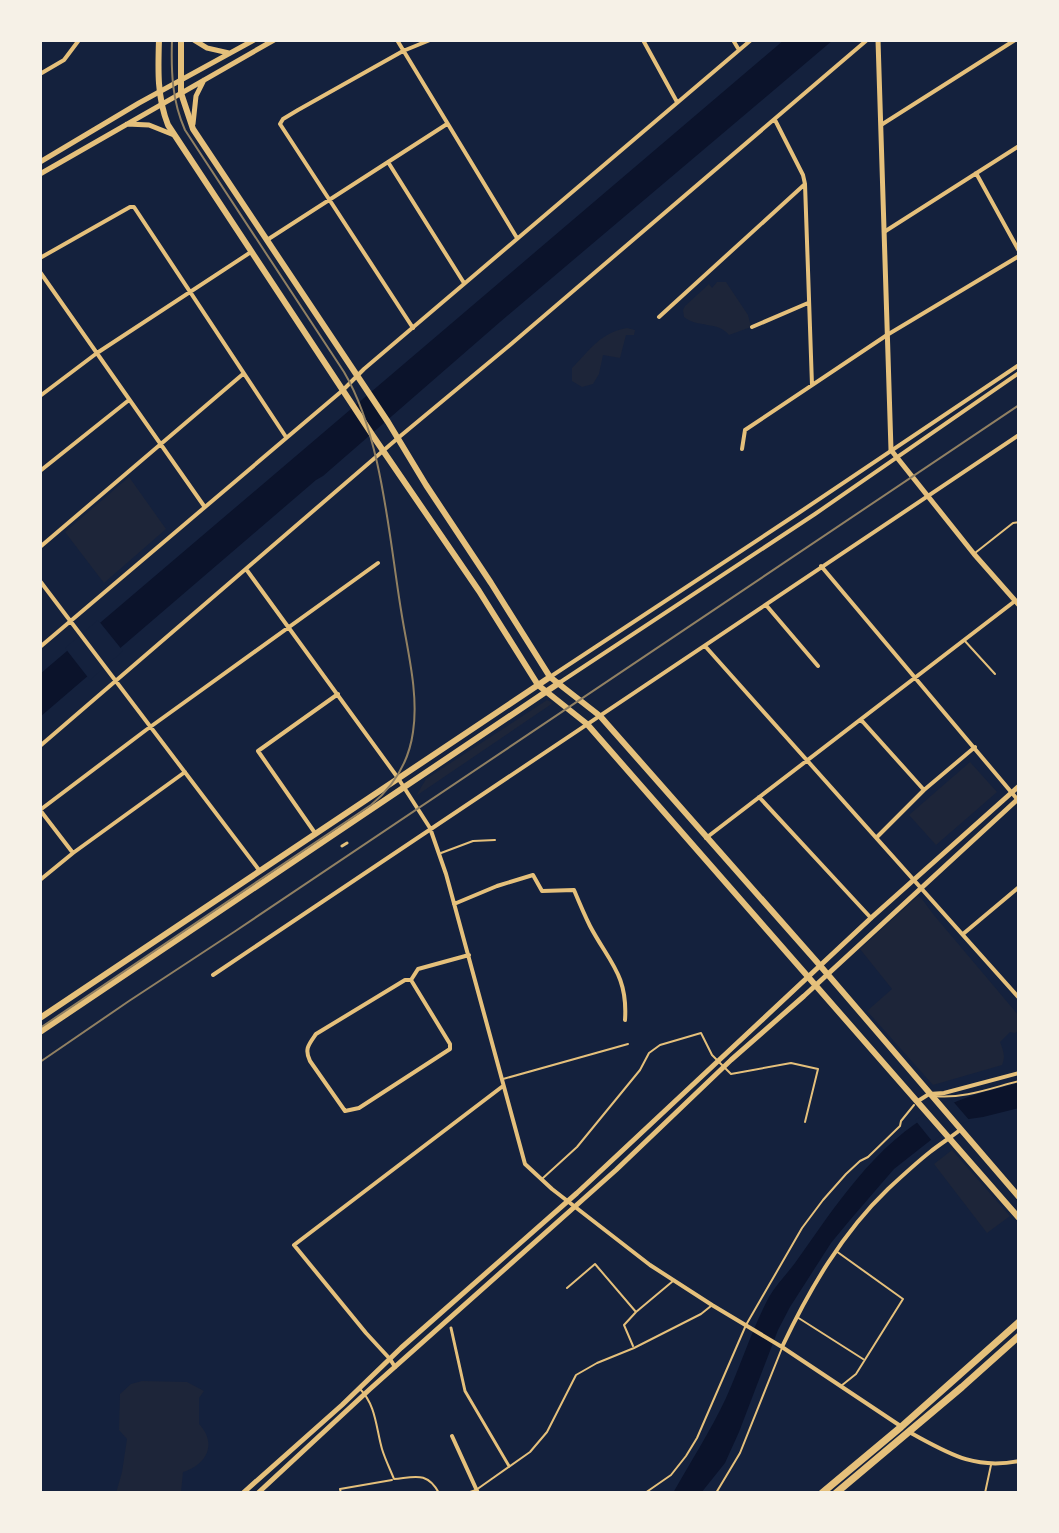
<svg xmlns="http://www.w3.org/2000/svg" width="1059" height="1533" viewBox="0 0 1059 1533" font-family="'Space Grotesk',sans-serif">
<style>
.green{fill:#1d2539}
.water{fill:#0b132b}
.pier{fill:#14213d}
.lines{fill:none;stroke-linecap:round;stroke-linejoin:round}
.service{stroke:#e5c07b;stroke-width:2}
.pedestrian{stroke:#e5c07b;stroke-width:3}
.minor{stroke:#e5c07b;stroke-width:4}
.tertiary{stroke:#e5c07b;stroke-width:5}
.secondary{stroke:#e5c07b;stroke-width:6}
.primary{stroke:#e5c07b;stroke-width:7}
.rail{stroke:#918062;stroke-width:2}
</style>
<rect width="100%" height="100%" fill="#14213d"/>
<path class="green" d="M 717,282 L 726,282 L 748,315 L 751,327 L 729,335 C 718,321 697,328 684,317 L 683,310 L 685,306 L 709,284 L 712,288 Z
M 627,328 L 635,330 L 634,335 L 626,335 L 620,358 L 603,355 L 599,374 L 593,384 L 582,387 L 572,381 L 572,368 C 590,350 601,332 627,328 Z
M 129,477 L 166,529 L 104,583 L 65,532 Z
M 547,700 L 553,703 L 416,796 L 426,779 Z
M 970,762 L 997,792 L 936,845 L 909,815 Z
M 918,896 L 922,899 L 933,914 L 1019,1016 L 1019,1030 L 1015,1033 L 1010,1032 L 1000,1042 C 1003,1050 1006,1056 1002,1065 L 933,1085 L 867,1011 L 892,989 L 860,949 Z
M 952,1150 L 1010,1216 L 987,1233 L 934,1164 Z
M 142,1381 L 187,1382 L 204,1391 L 199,1398 L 199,1424 C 218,1444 206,1465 183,1472 L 181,1493 L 116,1493 L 122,1472 L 127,1439 L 119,1430 L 120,1394 L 131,1384 Z"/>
<path class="water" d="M 784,40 L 833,40 L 500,322 L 323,476 L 316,480 L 40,717 L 40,674 Z
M 1019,1083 L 1019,1108 L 983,1117 L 955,1121 L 894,1169 L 850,1220 L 831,1243 L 790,1307 L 778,1330 L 739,1432 L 725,1463 L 701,1493 L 673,1493 C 691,1461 710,1432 726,1398 C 741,1365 752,1329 769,1297 C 776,1285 786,1275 795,1263 C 835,1207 875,1143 938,1110 C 964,1096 992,1090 1019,1083 Z"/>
<path class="pier" d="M 98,620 L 123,651 L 90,680 L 65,648 Z
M 951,1099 L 970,1121 L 957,1125 L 932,1141 L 915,1120 Z"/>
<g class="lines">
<path class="service" d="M 975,553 L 1013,523 L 1019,522
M 964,640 L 995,674
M 441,853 L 473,841 L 495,840
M 503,1079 L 628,1044
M 934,1096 C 964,1099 991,1088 1019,1081
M 543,1178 L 577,1147 L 640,1070 L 649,1053 L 660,1045 L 701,1033 L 712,1055 L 731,1074 L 791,1063 L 818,1069 L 805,1122
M 836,1251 L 903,1299 L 856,1374 L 841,1386
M 567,1288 L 595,1264 L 636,1312
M 797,1317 L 863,1359
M 633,1346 L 624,1325 L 636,1312 L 673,1281
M 360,1389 C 376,1405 376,1428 382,1449 C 385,1459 390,1469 394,1479 C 415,1477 427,1471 439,1493
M 341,1493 L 340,1489 L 392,1480
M 467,1493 L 476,1490 L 530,1452 L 547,1432 L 576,1375 L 597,1363 L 634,1348 L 701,1314 L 711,1306
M 645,1493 L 671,1475 L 686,1456 L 697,1438 L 746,1325 L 802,1228 L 823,1200 L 846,1174 L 860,1161 L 868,1157 L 900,1126 L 901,1121 L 914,1105
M 716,1493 L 740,1453 L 782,1348
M 985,1493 L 991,1465"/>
<path class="pedestrian" d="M 342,846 L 347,843
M 451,1328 L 465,1391 L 509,1466"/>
<path class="minor" d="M 397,40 L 517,238
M 643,40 L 677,102
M 733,40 L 739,50
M 40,74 L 64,60 L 79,40
M 775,120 L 803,175 L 805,184 L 812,385
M 881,125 L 1015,40
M 388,162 L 464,283
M 976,173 L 1019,251
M 884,232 L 1019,146
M 267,240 L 447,124
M 40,258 L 130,207 L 134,207 L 286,437
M 40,272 L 204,506
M 659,317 L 805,184
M 752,327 L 808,303
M 413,328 L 280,124 L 283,119 L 298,110 L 403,51 L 430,40
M 40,396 L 97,353 L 251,252
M 742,449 L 745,430 L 887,335 L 1019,256
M 40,471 L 129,400
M 40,547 L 243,374
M 821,566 L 1017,799
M 246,569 L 398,778 L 430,828 L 446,874 L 525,1164 L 552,1189 L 650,1265 L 712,1305 L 782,1347 L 902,1427
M 40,581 L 259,870
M 766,605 L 818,666
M 705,646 L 1019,998
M 40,647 L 343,390 L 364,369 L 751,40
M 550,677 L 797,514 L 1019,365
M 559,683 L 815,514 L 1019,373
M 860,720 L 863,722 L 924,790
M 40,746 L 398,438 L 510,345 L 867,40
M 759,797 L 871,918
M 315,833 L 258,751 L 338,694
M 877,837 L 924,790 L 975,747
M 706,838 L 1015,601
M 73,853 L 185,772
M 40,880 L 73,853 L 40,810 L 146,730 L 378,563
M 454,904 L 497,886 L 533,875 L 542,891 L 574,890 C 579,902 584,914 590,926 C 609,962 628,975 625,1020
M 963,934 L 1019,887
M 213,975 L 1019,435
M 411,980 L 405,980 L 316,1034 C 309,1044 304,1049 310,1061 L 345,1111 L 359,1108 L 450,1049 L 450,1044 L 411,980 L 418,969 L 469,955
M 918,1101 L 929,1094 L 944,1093 L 1019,1073
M 782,1347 C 809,1290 842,1233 888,1189 C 902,1176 916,1163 930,1152 C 940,1144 950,1138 960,1130
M 395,1367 L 390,1359 L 366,1333 L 294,1245 L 503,1086
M 909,1432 C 948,1453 973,1470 1019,1461
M 452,1436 L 478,1493"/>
<path class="tertiary" d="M 194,40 L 207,48 L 229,53
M 878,40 L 891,450 L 974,554 L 1019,605
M 127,124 L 149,125 L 174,135
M 193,124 L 196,96 L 204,80
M 40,162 L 139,103 L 254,40
M 40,174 L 274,40
M 243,1493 L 342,1405 L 401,1348 L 577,1193 L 871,918 L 1019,786
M 258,1493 L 370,1389 L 616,1170 L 731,1060 L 804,996 L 1019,798"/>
<path class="secondary" d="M 159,40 C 158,70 157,97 168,125 L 373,436 L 479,591 L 538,685 L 587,724 L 1019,1218
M 181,40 L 181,93 L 193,129 L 388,422 L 426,485 L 491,583 L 550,677 L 600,716 L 817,962 L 1019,1197
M 40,1018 L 550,677
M 40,1032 L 559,683"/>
<path class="primary" d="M 822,1493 L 901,1427 L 1019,1322
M 836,1493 L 962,1387 L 1019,1336"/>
<path class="rail" d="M 40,1028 L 371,805 C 394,786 409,761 413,732 C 419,693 407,649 401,610 C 389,537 382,436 344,372 L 185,130 C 172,101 171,72 172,40
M 40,1062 L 129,1001 L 234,932 L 1019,405"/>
</g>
<rect width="1059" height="1533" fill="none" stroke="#f6f1e7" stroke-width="84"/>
</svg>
